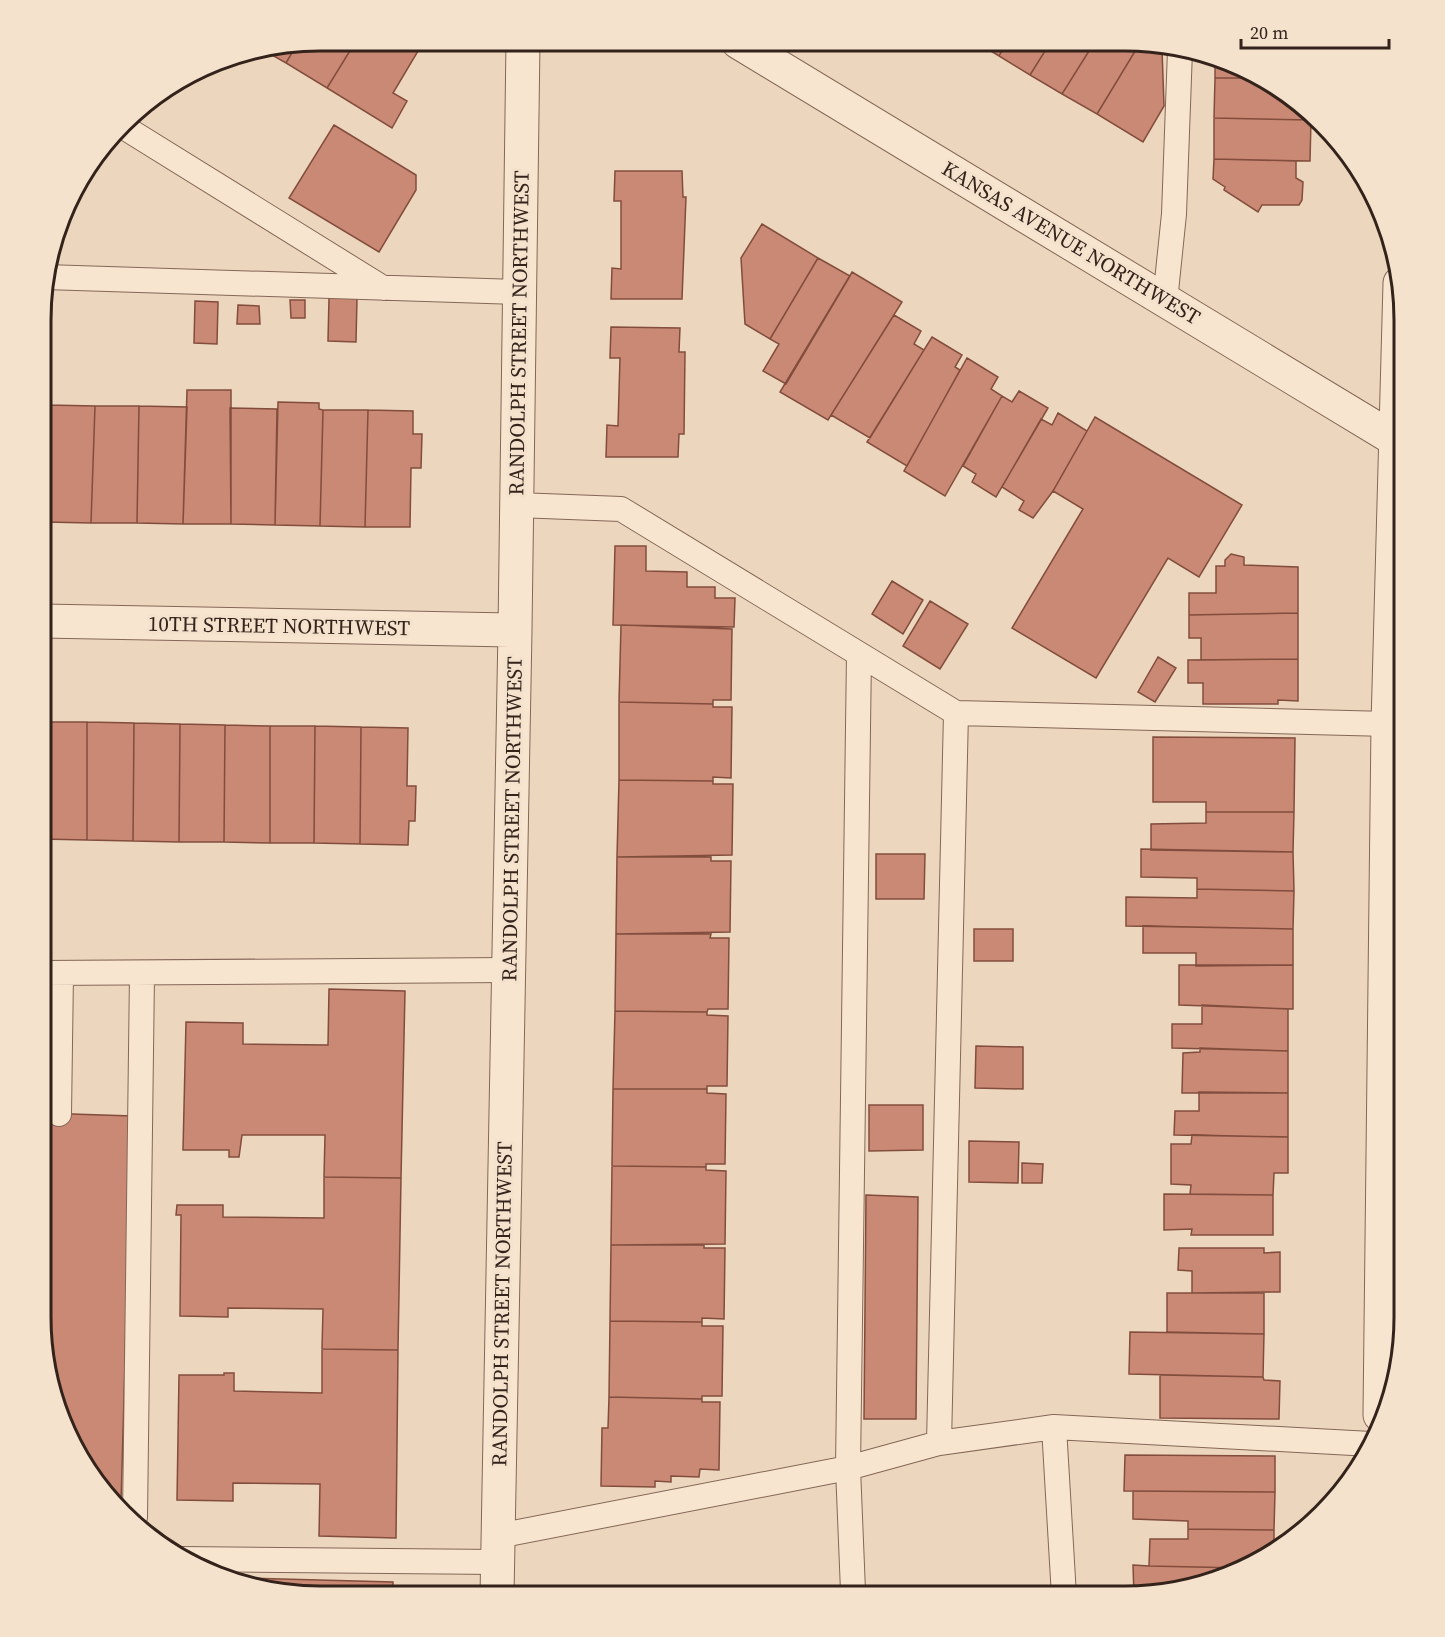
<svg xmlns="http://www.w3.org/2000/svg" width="1445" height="1637" viewBox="0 0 1445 1637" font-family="'Source Serif 4',serif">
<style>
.building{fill:#ca8974;stroke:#824d3d;stroke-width:1.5}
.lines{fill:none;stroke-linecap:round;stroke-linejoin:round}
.service-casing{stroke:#846757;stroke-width:26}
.minor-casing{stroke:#846757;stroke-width:35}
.tertiary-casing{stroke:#846757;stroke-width:35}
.service{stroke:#f8e5d0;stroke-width:24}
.minor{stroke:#f8e5d0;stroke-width:33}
.tertiary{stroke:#f8e5d0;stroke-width:33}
.labels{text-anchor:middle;stroke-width:6;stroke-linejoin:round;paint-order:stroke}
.street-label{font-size:21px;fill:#33231b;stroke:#f4e2cd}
.rim{fill:none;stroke:#33231b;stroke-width:3}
</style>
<rect width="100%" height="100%" fill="#ecd6bd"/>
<path class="building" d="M 320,40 L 356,41 L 327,88 L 286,63 L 297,44 Z
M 356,41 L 424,41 L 393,93 L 407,101 L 392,128 L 327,88 Z
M 976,42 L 1007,42 L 999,56 Z
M 1007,42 L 1050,43 L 1030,75 L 999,56 Z
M 1050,43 L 1094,43 L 1062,94 L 1030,75 Z
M 1094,43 L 1140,43 L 1097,114 L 1062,94 Z
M 1140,43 L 1151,43 L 1162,49 L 1164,106 L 1143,142 L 1097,114 Z
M 297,44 L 286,63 L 263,50 Z
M 1215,63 L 1256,78 L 1215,78 Z
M 1215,78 L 1256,78 L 1280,87 L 1311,120 L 1214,118 Z
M 1214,118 L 1311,120 L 1310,161 L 1214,159 Z
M 334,125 L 416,175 L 416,190 L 379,252 L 289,198 Z
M 1214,159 L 1296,161 L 1296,178 L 1303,182 L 1302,200 L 1299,205 L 1262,205 L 1258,212 L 1224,190 L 1225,187 L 1213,179 Z
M 615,171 L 682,171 L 683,197 L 686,197 L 682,299 L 611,299 L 612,268 L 621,269 L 621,201 L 614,201 Z
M 762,224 L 818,258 L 770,339 L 745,324 L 741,258 Z
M 818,258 L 850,276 L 786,384 L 763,371 L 779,344 L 770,339 Z
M 852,272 L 902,302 L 828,420 L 780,392 Z
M 329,298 L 357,298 L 356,342 L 328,341 Z
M 290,300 L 305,300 L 305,318 L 291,318 Z
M 195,301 L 218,302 L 217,344 L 194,343 Z
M 238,305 L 259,306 L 260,324 L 237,324 Z
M 894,315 L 921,331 L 914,344 L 924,350 L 870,438 L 831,415 Z
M 611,327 L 680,328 L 679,352 L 685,352 L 684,434 L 679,434 L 678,457 L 606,457 L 607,425 L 618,426 L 620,358 L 610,358 Z
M 932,337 L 962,355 L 955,367 L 960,370 L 907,466 L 867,442 Z
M 967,358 L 998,377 L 991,389 L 1002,396 L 945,496 L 904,471 Z
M 187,390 L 231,390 L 231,524 L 183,524 Z
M 1019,391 L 1048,408 L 996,497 L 972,482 L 976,474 L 963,466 L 1002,396 L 1012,402 Z
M 278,402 L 319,403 L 319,409 L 323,410 L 320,526 L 275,525 Z
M 43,405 L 48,405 L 45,522 L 43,522 Z
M 48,405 L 95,406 L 91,523 L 45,522 Z
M 95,406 L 139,406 L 137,523 L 91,523 Z
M 139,406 L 187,407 L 183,524 L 137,523 Z
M 230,408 L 277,409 L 275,525 L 231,524 Z
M 323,410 L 368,410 L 365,527 L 320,526 Z
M 368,410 L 413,411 L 413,434 L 422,434 L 421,468 L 411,468 L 410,527 L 365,527 Z
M 1058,413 L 1087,431 L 1053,491 L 1033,518 L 1019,510 L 1024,501 L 1002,487 L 1041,419 L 1052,425 Z
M 1095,417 L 1242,505 L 1199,577 L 1168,558 L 1096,678 L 1012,628 L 1083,509 L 1053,491 Z
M 615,546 L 646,546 L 646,571 L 687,572 L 687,587 L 715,587 L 715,598 L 735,598 L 734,627 L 613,625 Z
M 1231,554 L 1244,557 L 1244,565 L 1298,567 L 1298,613 L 1189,615 L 1189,593 L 1216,593 L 1216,566 L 1225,566 L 1225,560 Z
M 892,581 L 923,600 L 903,634 L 872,614 Z
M 930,601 L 968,624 L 940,669 L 903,646 Z
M 1298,613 L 1298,659 L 1201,660 L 1201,638 L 1189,638 L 1189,615 Z
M 621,625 L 732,629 L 731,700 L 713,700 L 713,704 L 619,702 Z
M 1158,657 L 1176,668 L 1155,702 L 1138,692 Z
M 1298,659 L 1298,701 L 1278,700 L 1278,704 L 1203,704 L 1203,683 L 1188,683 L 1188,660 Z
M 619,702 L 713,704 L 713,707 L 732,707 L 731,778 L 713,777 L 713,781 L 619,780 Z
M 43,722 L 87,722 L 87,840 L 42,839 Z
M 87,722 L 134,723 L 133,841 L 87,840 Z
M 134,723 L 180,724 L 179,842 L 133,841 Z
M 180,724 L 225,725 L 224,842 L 179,842 Z
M 225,725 L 270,726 L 270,843 L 224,842 Z
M 270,726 L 315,726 L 314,843 L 270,843 Z
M 315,726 L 361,727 L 360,844 L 314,843 Z
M 361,727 L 408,728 L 407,786 L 416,786 L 415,821 L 409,821 L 408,845 L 360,844 Z
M 1153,737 L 1295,738 L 1294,812 L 1206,812 L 1206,802 L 1153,802 Z
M 619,780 L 713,781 L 713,784 L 733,784 L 732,855 L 617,857 Z
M 1206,812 L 1294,812 L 1293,852 L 1151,850 L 1151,824 L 1206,823 Z
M 1141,849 L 1293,852 L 1294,891 L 1197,889 L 1197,878 L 1141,877 Z
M 876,854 L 925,854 L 924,899 L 876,899 Z
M 617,857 L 711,857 L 711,861 L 731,861 L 730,932 L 616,934 Z
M 1197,889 L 1294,891 L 1293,929 L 1126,926 L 1126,897 L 1197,898 Z
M 1143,926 L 1293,929 L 1293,965 L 1196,966 L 1196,953 L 1143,953 Z
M 974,929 L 1013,929 L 1013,961 L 974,961 Z
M 616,934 L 711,934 L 710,938 L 729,938 L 728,1009 L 708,1009 L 707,1012 L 615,1011 Z
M 1179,965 L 1293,965 L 1293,1009 L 1179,1005 Z
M 329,989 L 405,991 L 401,1178 L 324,1177 L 325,1135 L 242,1135 L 239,1157 L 229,1157 L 229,1150 L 183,1150 L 186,1022 L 243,1023 L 243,1044 L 328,1045 Z
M 1202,1005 L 1288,1009 L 1288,1051 L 1172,1048 L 1172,1024 L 1202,1024 Z
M 615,1011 L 707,1012 L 707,1015 L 728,1016 L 727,1086 L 707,1086 L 707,1089 L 613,1089 Z
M 976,1046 L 1023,1047 L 1023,1089 L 975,1088 Z
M 1200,1048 L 1288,1051 L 1288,1093 L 1182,1093 L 1183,1053 L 1200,1052 Z
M 613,1089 L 707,1089 L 707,1093 L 726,1094 L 725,1164 L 706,1164 L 706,1167 L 612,1166 Z
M 1199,1092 L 1288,1093 L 1288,1137 L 1174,1135 L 1175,1111 L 1199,1111 Z
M 869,1105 L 923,1105 L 923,1150 L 869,1151 Z
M 41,1113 L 132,1116 L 121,1503 L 87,1472 L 55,1407 L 41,1335 Z
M 1192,1135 L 1288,1137 L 1288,1173 L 1274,1173 L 1273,1195 L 1190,1194 L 1191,1185 L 1171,1184 L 1171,1144 L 1191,1144 Z
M 969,1141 L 1019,1142 L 1018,1183 L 969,1182 Z
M 1022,1163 L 1043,1164 L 1042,1183 L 1022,1183 Z
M 612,1166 L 706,1167 L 706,1170 L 726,1171 L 725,1244 L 611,1245 Z
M 324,1177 L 401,1178 L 398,1350 L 322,1349 L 323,1309 L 228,1308 L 228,1317 L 180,1316 L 181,1215 L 176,1215 L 177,1205 L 223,1205 L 223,1217 L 324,1218 Z
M 1164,1194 L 1273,1195 L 1273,1235 L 1191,1235 L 1192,1229 L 1164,1230 Z
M 866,1195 L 918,1197 L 916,1419 L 864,1419 Z
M 611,1245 L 704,1245 L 704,1248 L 725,1248 L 724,1319 L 702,1318 L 702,1322 L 610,1321 Z
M 1179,1248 L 1264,1248 L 1264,1253 L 1280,1252 L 1280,1292 L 1192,1293 L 1192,1271 L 1178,1270 Z
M 1167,1293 L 1264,1293 L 1264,1334 L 1167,1332 Z
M 610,1321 L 702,1322 L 702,1326 L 723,1326 L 722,1396 L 702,1396 L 702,1399 L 609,1397 Z
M 1130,1332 L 1264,1334 L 1263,1377 L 1129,1374 Z
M 322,1349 L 398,1350 L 396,1538 L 319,1536 L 320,1484 L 233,1483 L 233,1501 L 177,1500 L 179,1375 L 224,1375 L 224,1373 L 234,1373 L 234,1391 L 322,1393 Z
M 1160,1375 L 1263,1377 L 1264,1380 L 1280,1381 L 1279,1419 L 1160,1418 Z
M 609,1397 L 702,1399 L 702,1402 L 720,1402 L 719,1470 L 700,1469 L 699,1477 L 671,1476 L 671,1482 L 655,1481 L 655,1487 L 601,1486 L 602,1428 L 608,1428 Z
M 1125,1455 L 1275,1456 L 1275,1492 L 1124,1491 Z
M 1133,1491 L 1275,1492 L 1274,1530 L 1188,1529 L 1188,1521 L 1133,1519 Z
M 1188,1529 L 1274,1530 L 1274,1553 L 1243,1568 L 1149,1566 L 1150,1539 L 1188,1539 Z
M 1133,1565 L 1149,1566 L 1243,1568 L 1215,1582 L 1134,1596 Z
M 242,1578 L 393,1582 L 393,1596 L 302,1596 Z
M 1040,1587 L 1040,1596 L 984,1596 Z"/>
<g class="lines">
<defs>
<path id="service" d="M 122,126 L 383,288
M 45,277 L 520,292
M 1165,301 L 1174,214 L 1180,50
M 517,505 L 621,509 L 956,713 L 1388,724
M 42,973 L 509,970
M 59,1114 L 61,974
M 1054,1427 L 1371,1444
M 939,1443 L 956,713
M 135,1517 L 142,974
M 498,1536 L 848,1468 L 939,1443 L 1054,1427 L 1064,1596
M 180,1559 L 497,1562
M 853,1591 L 848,1468 L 859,654"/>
<path id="minor" d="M 42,621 L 515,630
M 1380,1415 L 1388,724 L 1400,283
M 497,1596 L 515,630 L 523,41"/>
<path id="tertiary" d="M 738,42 L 1404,445"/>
</defs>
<use href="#service" class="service-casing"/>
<use href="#minor" class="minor-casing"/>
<use href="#tertiary" class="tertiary-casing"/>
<use href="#service" class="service"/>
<use href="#minor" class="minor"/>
<use href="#tertiary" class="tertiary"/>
</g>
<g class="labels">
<g class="street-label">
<text transform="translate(1071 243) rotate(31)" y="7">KANSAS AVENUE NORTHWEST</text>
<text transform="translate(519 333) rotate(-89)" y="7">RANDOLPH STREET NORTHWEST</text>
<text transform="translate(279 626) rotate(1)" y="7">10TH STREET NORTHWEST</text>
<text transform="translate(512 819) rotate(-89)" y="7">RANDOLPH STREET NORTHWEST</text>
<text transform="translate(502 1304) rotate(-89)" y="7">RANDOLPH STREET NORTHWEST</text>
</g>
</g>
<path d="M0 0H1445V1637H0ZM320 51H1125A269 269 0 0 1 1394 320V1317A269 269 0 0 1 1125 1586H320A269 269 0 0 1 51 1317V320A269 269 0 0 1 320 51Z" fill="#f4e2cd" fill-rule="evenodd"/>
<path class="rim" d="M320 51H1125A269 269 0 0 1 1394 320V1317A269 269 0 0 1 1125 1586H320A269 269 0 0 1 51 1317V320A269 269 0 0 1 320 51Z"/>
<path d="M1241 39v9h148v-9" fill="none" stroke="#33231b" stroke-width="3"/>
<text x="1250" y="39" font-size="18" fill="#33231b" stroke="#f4e2cd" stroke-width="4.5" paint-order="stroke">20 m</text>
</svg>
